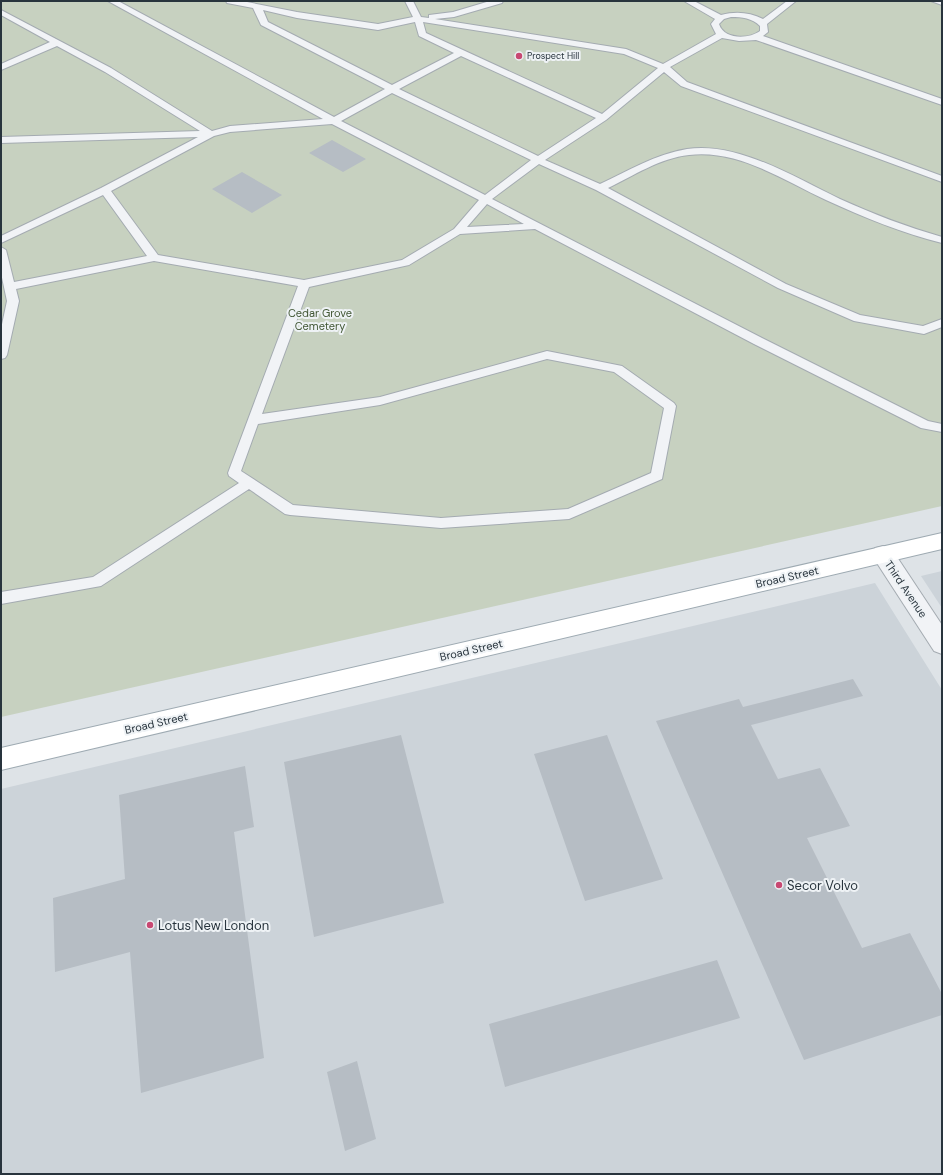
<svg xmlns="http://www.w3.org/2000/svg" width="943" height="1175" viewBox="0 0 943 1175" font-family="'DM Sans',sans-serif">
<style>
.built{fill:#ccd3d9}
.green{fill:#c7d1c0}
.building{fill:#b6bdc4}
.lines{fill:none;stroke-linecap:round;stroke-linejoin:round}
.lane-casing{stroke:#a4abb1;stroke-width:2}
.street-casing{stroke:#a4abb1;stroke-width:2}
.primary-casing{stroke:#9eaab2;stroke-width:2}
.lane{fill:#f1f3f6;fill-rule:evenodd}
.street{fill:#f1f3f6;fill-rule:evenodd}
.primary{fill:#fff;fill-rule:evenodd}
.poi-dot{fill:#c84872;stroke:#eef2f5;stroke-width:1.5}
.labels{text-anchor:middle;stroke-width:4;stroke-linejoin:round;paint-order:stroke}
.far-poi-label{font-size:9px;fill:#28343d;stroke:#eef2f5;text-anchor:start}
.park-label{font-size:11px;fill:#435836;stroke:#eef2f5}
.street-label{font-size:11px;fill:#28343d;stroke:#eef2f5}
.near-poi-label{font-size:13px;fill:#28343d;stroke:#eef2f5;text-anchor:start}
</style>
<rect width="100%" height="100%" fill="#dee3e7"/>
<path class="built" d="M 942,571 L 942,608 L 921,576 Z
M 875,583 L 942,690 L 942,1174 L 1,1174 L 1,789 Z"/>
<path class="green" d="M 1,1 L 942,1 L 942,506 L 1,717 Z"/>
<path class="building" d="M 332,140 L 366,159 L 343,172 L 309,153 Z
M 242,172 L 282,195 L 252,213 L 212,189 Z
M 853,679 L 863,696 L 751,725 L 778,779 L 820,768 L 850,826 L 807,838 L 862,948 L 910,933 L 942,994 L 942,1015 L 804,1060 L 656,721 L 739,699 L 743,707 Z
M 401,735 L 444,903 L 314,937 L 284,762 Z
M 607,735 L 663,879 L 585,901 L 534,754 Z
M 245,766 L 254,827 L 234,832 L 264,1058 L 141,1093 L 130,952 L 55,972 L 53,898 L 125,879 L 119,795 Z
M 717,960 L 740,1018 L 505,1087 L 489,1024 Z
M 357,1061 L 376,1139 L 345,1151 L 327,1072 Z"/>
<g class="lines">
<defs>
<path id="lane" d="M 108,1 L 118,1 L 334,117 L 385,89 L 261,25 L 253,8 L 227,3 L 226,1 L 242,1 L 297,12 L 378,24 L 413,17 L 405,1 L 413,1 L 421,17 L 429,18 L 429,15 L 453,12 L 490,1 L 503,1 L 502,3 L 454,17 L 435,19 L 626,49 L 663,64 L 716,34 L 711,24 L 715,19 L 684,1 L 694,1 L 721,15 C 736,11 749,12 763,19 L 787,1 L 796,1 L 767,24 L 768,32 L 763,36 L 942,99 L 942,105 L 756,40 L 739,41 L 722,38 L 670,67 L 687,82 L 942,176 L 942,182 L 681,86 L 664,72 L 606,120 L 545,160 L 600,184 C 628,171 656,154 687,149 C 737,141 796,178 840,199 C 873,214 907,227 942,237 L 942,243 C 902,233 863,217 826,200 C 783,180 738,149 689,155 C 660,158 633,176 608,188 L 786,284 L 860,315 L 923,326 L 942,319 L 942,327 L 924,334 L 854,321 L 778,288 L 596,190 L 539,164 L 492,199 L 762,338 L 928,421 L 942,424 L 942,432 L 921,428 L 754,344 L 535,229 L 460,234 L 409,265 L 309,287 L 262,414 L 380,397 L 547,351 L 622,366 L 674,403 L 676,406 L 662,479 L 569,519 L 441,528 L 290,515 L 285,514 L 249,489 L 101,586 L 1,604 L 1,592 L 93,577 L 239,483 L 229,476 L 228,473 L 298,286 L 154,261 L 16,289 L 19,301 L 7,355 L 5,358 L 1,359 L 1,329 L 7,301 L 1,273 L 1,247 L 6,250 L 14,282 L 147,256 L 103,195 L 1,243 L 1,236 L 101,188 L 198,137 L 1,143 L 1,137 L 200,131 L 105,72 L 57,46 L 1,70 L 1,64 L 50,42 L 1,15 L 1,10 L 111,68 L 212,131 L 230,126 L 323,119 ZM 263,10 L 297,18 L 378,30 L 415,22 L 419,36 L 454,53 L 392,85 L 268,22 ZM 731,17 C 742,17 752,18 760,26 L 760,31 C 749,39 724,40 719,24 L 724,19 ZM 423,22 L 624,54 L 658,68 L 602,114 L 426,33 ZM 461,56 L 596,118 L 538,156 L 399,89 ZM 392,93 L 531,160 L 485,195 L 341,121 ZM 332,124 L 479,200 L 454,229 L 402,260 L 304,280 L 158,255 L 111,191 L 214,136 L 230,132 ZM 487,204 L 524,224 L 467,227 ZM 547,359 L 614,372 L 664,408 L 651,473 L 568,509 L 441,518 L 293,505 L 241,471 L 258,424 L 380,405 Z
M 931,1 L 942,1 L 942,5 Z"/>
<path id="street" d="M 883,546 L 891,548 L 942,625 L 942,654 L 934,651 L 875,560 L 872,554 L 875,548 Z"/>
<path id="primary" d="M 942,533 L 942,549 L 1,770 L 1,748 Z"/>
</defs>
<use href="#lane" class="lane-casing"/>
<use href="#street" class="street-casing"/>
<use href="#primary" class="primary-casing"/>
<use href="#lane" class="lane"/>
<use href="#street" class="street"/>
<use href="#primary" class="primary"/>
</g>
<g class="poi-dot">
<circle cx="519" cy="56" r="4"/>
<circle cx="779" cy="885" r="4"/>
<circle cx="150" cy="925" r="4"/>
</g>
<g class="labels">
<g class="far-poi-label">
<text x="527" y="59">Prospect Hill</text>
</g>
<g class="park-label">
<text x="320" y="317">Cedar Grove<tspan x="320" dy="13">Cemetery</tspan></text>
</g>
<g class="street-label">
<text transform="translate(787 577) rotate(-13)" y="4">Broad Street</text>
<text transform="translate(906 589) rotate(56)" y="4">Third Avenue</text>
<text transform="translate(471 650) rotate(-13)" y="4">Broad Street</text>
<text transform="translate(156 723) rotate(-13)" y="4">Broad Street</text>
</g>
<g class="near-poi-label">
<text x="787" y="890">Secor Volvo</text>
<text x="158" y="930">Lotus New London</text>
</g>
</g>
<rect width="943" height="1175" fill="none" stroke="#28343d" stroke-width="4"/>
</svg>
